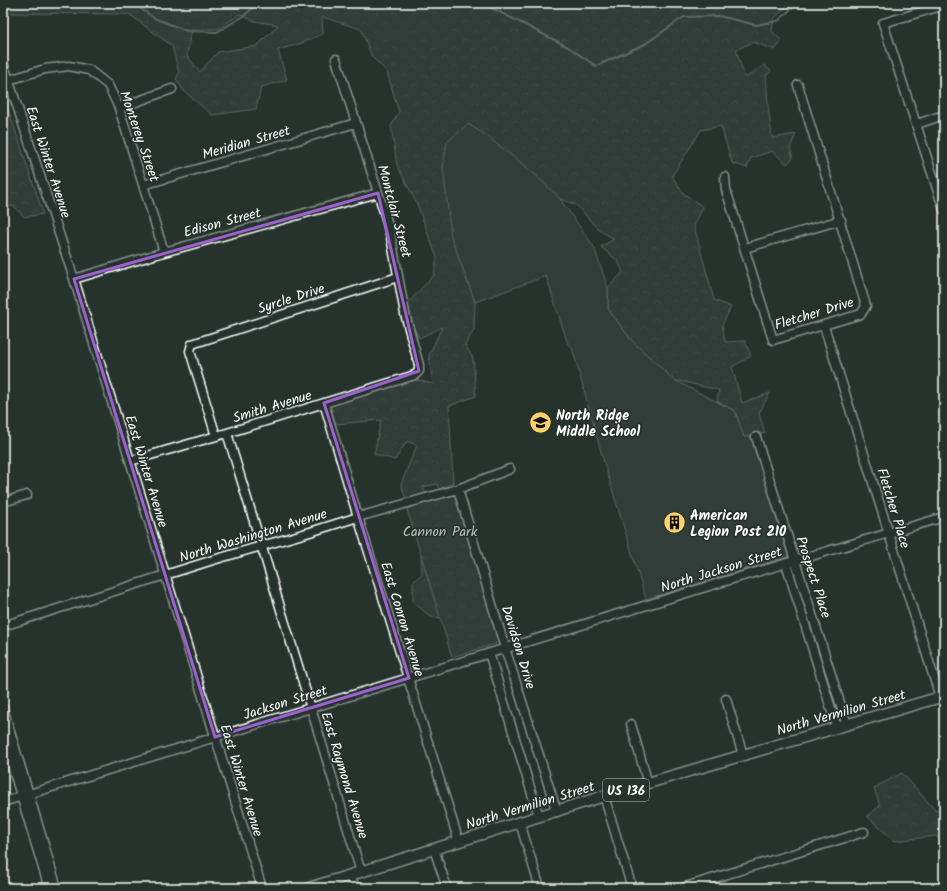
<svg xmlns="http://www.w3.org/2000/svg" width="947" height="891" viewBox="0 0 947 891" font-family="Kalam,sans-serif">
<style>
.forest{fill:url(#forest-crowns);stroke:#9ea4a2;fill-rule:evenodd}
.park{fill:url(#park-tufts);stroke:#9ea4a2}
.pitch{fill:#3e4944;stroke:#9ea4a2}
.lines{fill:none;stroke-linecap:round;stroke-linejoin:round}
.stream{stroke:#a4a9a7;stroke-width:2}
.minor-casing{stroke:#fff;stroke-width:11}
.major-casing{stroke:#fff;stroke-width:13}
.minor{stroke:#26332d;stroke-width:8}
.major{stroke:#26332d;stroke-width:10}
.marked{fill:none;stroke:#9c61cf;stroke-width:3;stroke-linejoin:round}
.labels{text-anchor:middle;stroke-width:3.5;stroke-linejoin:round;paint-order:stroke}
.shield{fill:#26332d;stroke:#bec2c0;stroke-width:1}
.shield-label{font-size:13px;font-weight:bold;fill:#fff}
.street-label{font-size:14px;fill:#fff;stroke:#26332d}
.poi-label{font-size:14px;font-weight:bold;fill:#fff;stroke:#26332d;text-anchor:start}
.park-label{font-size:14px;fill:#bbbfbe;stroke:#26332d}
</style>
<defs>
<pattern id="forest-crowns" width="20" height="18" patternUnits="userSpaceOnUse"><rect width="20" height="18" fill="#3e4944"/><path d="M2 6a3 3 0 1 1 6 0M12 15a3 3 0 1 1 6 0" fill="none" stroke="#5b6460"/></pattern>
<pattern id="park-tufts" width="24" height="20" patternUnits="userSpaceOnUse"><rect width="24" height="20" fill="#3e4944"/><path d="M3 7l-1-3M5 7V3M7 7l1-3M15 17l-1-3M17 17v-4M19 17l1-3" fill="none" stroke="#5b6460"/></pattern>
</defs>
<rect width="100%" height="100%" fill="#26332d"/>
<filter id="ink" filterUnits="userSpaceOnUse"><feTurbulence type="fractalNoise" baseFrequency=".025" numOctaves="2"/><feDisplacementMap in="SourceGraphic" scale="8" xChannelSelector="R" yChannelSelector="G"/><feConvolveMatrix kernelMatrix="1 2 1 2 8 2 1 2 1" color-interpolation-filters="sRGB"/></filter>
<g filter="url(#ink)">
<path class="forest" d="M 3,3 L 791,3 L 774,18 L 772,31 L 782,41 L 775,50 L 753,42 L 736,50 L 745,78 L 764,65 L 771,71 L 766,76 L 768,105 L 772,138 L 796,134 L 790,148 L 793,158 L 787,164 L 772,151 L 751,158 L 747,168 L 732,163 L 721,126 L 701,130 L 672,176 L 683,193 L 703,207 L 694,226 L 714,300 L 731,307 L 722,325 L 725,342 L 745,341 L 751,356 L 732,367 L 742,403 L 770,393 L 759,413 L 765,433 L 744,438 L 735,411 L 717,401 L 719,390 L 674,380 L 632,341 L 608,309 L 608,288 L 623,272 L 618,261 L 601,247 L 614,239 L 598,229 L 576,205 L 551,195 L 451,236 L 475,302 L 474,330 L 465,345 L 473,358 L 476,396 L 449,406 L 453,483 L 439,489 L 437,484 L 422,487 L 426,493 L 406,499 L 401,484 L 417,445 L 407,441 L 395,460 L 374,454 L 381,420 L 336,424 L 330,406 L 414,379 L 433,384 L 429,355 L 442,327 L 419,338 L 413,326 L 408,303 L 434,275 L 437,258 L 417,204 L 397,165 L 391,126 L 399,112 L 387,72 L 372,57 L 361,29 L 322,17 L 323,34 L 299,44 L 278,50 L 287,80 L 261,87 L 256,109 L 212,115 L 184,91 L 176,79 L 179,73 L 172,46 L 129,14 L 3,13 ZM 240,14 L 254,21 L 278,25 L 257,46 L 218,52 L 200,72 L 187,56 L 190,36 L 193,29 L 218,29 Z
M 3,94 L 40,204 L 43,214 L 24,217 L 14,206 L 3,207 Z
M 421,555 L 468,619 L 431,617 L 413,602 L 413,582 L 422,574 Z
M 902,773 L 936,811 L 944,809 L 944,845 L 936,836 L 894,841 L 867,816 L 880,806 L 874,788 Z"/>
<path class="park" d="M 450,493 L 457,497 L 500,638 L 499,643 L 452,657 L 406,506 Z"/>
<path class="pitch" d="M 468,124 L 484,134 L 530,170 L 560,199 L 594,247 L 608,288 L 608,309 L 632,341 L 674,380 L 735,411 L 744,437 L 752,436 L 789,556 L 646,599 L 605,466 L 572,347 L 568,344 L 546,276 L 475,302 L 451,236 L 443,167 L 447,142 Z"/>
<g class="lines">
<path class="stream" d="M 133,3 L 154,18 L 187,31 L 217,32 L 244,16 L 258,3
M 363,3 L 370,3
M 482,3 L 568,47 L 596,66 L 645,44 L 684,17 L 719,16 L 756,25 L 778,21 L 798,3"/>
<defs>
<path id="minor" d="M 944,8 L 938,7 L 883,23 L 944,210
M 3,63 L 74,279 L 262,888
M 9,80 L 45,69 L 69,66 L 89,70 L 108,85 L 119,108 L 164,252
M 119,108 L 172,89
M 917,124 L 944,115
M 725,177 L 726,190 L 773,340 L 861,314 L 866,306 L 798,85
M 143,185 L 356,123
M 745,248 L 841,220
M 74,279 L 164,252 L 378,193
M 824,326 L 940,697
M 324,403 L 358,517 L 459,842
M 227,433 L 361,872
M 216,436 L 190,351 L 192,344 L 398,277
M 756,437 L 847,725
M 130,461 L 227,433 L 415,375 L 419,371 L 419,365 L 405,314 L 391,237 L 386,218 L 336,59
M 458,489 L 505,648 L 557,812
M 3,502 L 27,495
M 786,563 L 837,728
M 3,626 L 213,560 L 310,532 L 358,517 L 458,489 L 510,469
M 489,653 L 539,817
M 726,699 L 743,755
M 3,708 L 57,888
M 631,724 L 648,784
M 3,736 L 49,888
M 604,796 L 632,888
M 3,802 L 719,583 L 944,517
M 520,823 L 540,888
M 434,849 L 447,888
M 350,875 L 355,888
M 682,888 L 864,832"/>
<path id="major" d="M 309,888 L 604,796 L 944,696"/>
</defs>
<use href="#minor" class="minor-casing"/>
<use href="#major" class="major-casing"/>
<use href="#minor" class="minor"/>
<use href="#major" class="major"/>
</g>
</g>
<path d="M0 0H947V891H0ZM 378,193 L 419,371 L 324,403 L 409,678 L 215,737 L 74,279 Z" fill="#26332d" fill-opacity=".55" fill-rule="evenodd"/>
<path class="marked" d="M 378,193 L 419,371 L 324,403 L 409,678 L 215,737 L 74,279 Z"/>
<defs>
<symbol id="school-disc" viewBox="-11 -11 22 22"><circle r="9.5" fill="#ffd166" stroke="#26332d"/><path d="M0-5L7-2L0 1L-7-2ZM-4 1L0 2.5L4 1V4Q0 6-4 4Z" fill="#111"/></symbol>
<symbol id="building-disc" viewBox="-11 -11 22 22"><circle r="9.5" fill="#ffd166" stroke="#26332d"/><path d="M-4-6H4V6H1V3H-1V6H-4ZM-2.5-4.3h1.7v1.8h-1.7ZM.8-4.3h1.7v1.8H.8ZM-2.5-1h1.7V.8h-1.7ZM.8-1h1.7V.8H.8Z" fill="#111"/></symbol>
</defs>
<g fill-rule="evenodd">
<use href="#school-disc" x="528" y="410" width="25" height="25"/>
<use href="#building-disc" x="662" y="510" width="25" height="25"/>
</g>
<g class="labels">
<rect class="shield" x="603" y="779" width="46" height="22" rx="3"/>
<g class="shield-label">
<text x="626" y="795">US 136</text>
</g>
<g class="street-label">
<text transform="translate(140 136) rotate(71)" y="5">Monterey Street</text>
<text transform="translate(246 142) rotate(-16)" y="5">Meridian Street</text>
<text transform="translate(49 162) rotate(72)" y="5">East Winter Avenue</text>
<text transform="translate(395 211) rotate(75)" y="5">Montclair Street</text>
<text transform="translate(222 222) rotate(-15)" y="5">Edison Street</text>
<text transform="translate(291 298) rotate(-18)" y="5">Syrcle Drive</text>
<text transform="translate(814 313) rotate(-17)" y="5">Fletcher Drive</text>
<text transform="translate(272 406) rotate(-17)" y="5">Smith Avenue</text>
<text transform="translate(147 471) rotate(73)" y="5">East Winter Avenue</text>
<text transform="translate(894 508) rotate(73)" y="5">Fletcher Place</text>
<text transform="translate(253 535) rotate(-17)" y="5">North Washington Avenue</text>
<text transform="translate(721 569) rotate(-17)" y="5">North Jackson Street</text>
<text transform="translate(814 577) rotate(72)" y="5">Prospect Place</text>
<text transform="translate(403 619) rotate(73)" y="5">East Conron Avenue</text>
<text transform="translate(519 647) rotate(73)" y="5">Davidson Drive</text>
<text transform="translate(285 702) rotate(-17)" y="5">Jackson Street</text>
<text transform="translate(841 712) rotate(-16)" y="5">North Vermilion Street</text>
<text transform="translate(345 775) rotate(73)" y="5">East Raymond Avenue</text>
<text transform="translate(242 780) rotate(73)" y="5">East Winter Avenue</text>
<text transform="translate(530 805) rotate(-17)" y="5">North Vermilion Street</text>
</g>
<g class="poi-label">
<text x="556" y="420">North Ridge<tspan x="556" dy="16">Middle School</tspan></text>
<text x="690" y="520">American<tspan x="690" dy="16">Legion Post 210</tspan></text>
</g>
<g class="park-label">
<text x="440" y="536">Cannon Park</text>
</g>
</g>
<rect width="947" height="891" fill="none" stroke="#26332d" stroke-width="16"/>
<rect x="8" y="8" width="931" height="875" fill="none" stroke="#fff" stroke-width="1.5" filter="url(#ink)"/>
</svg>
